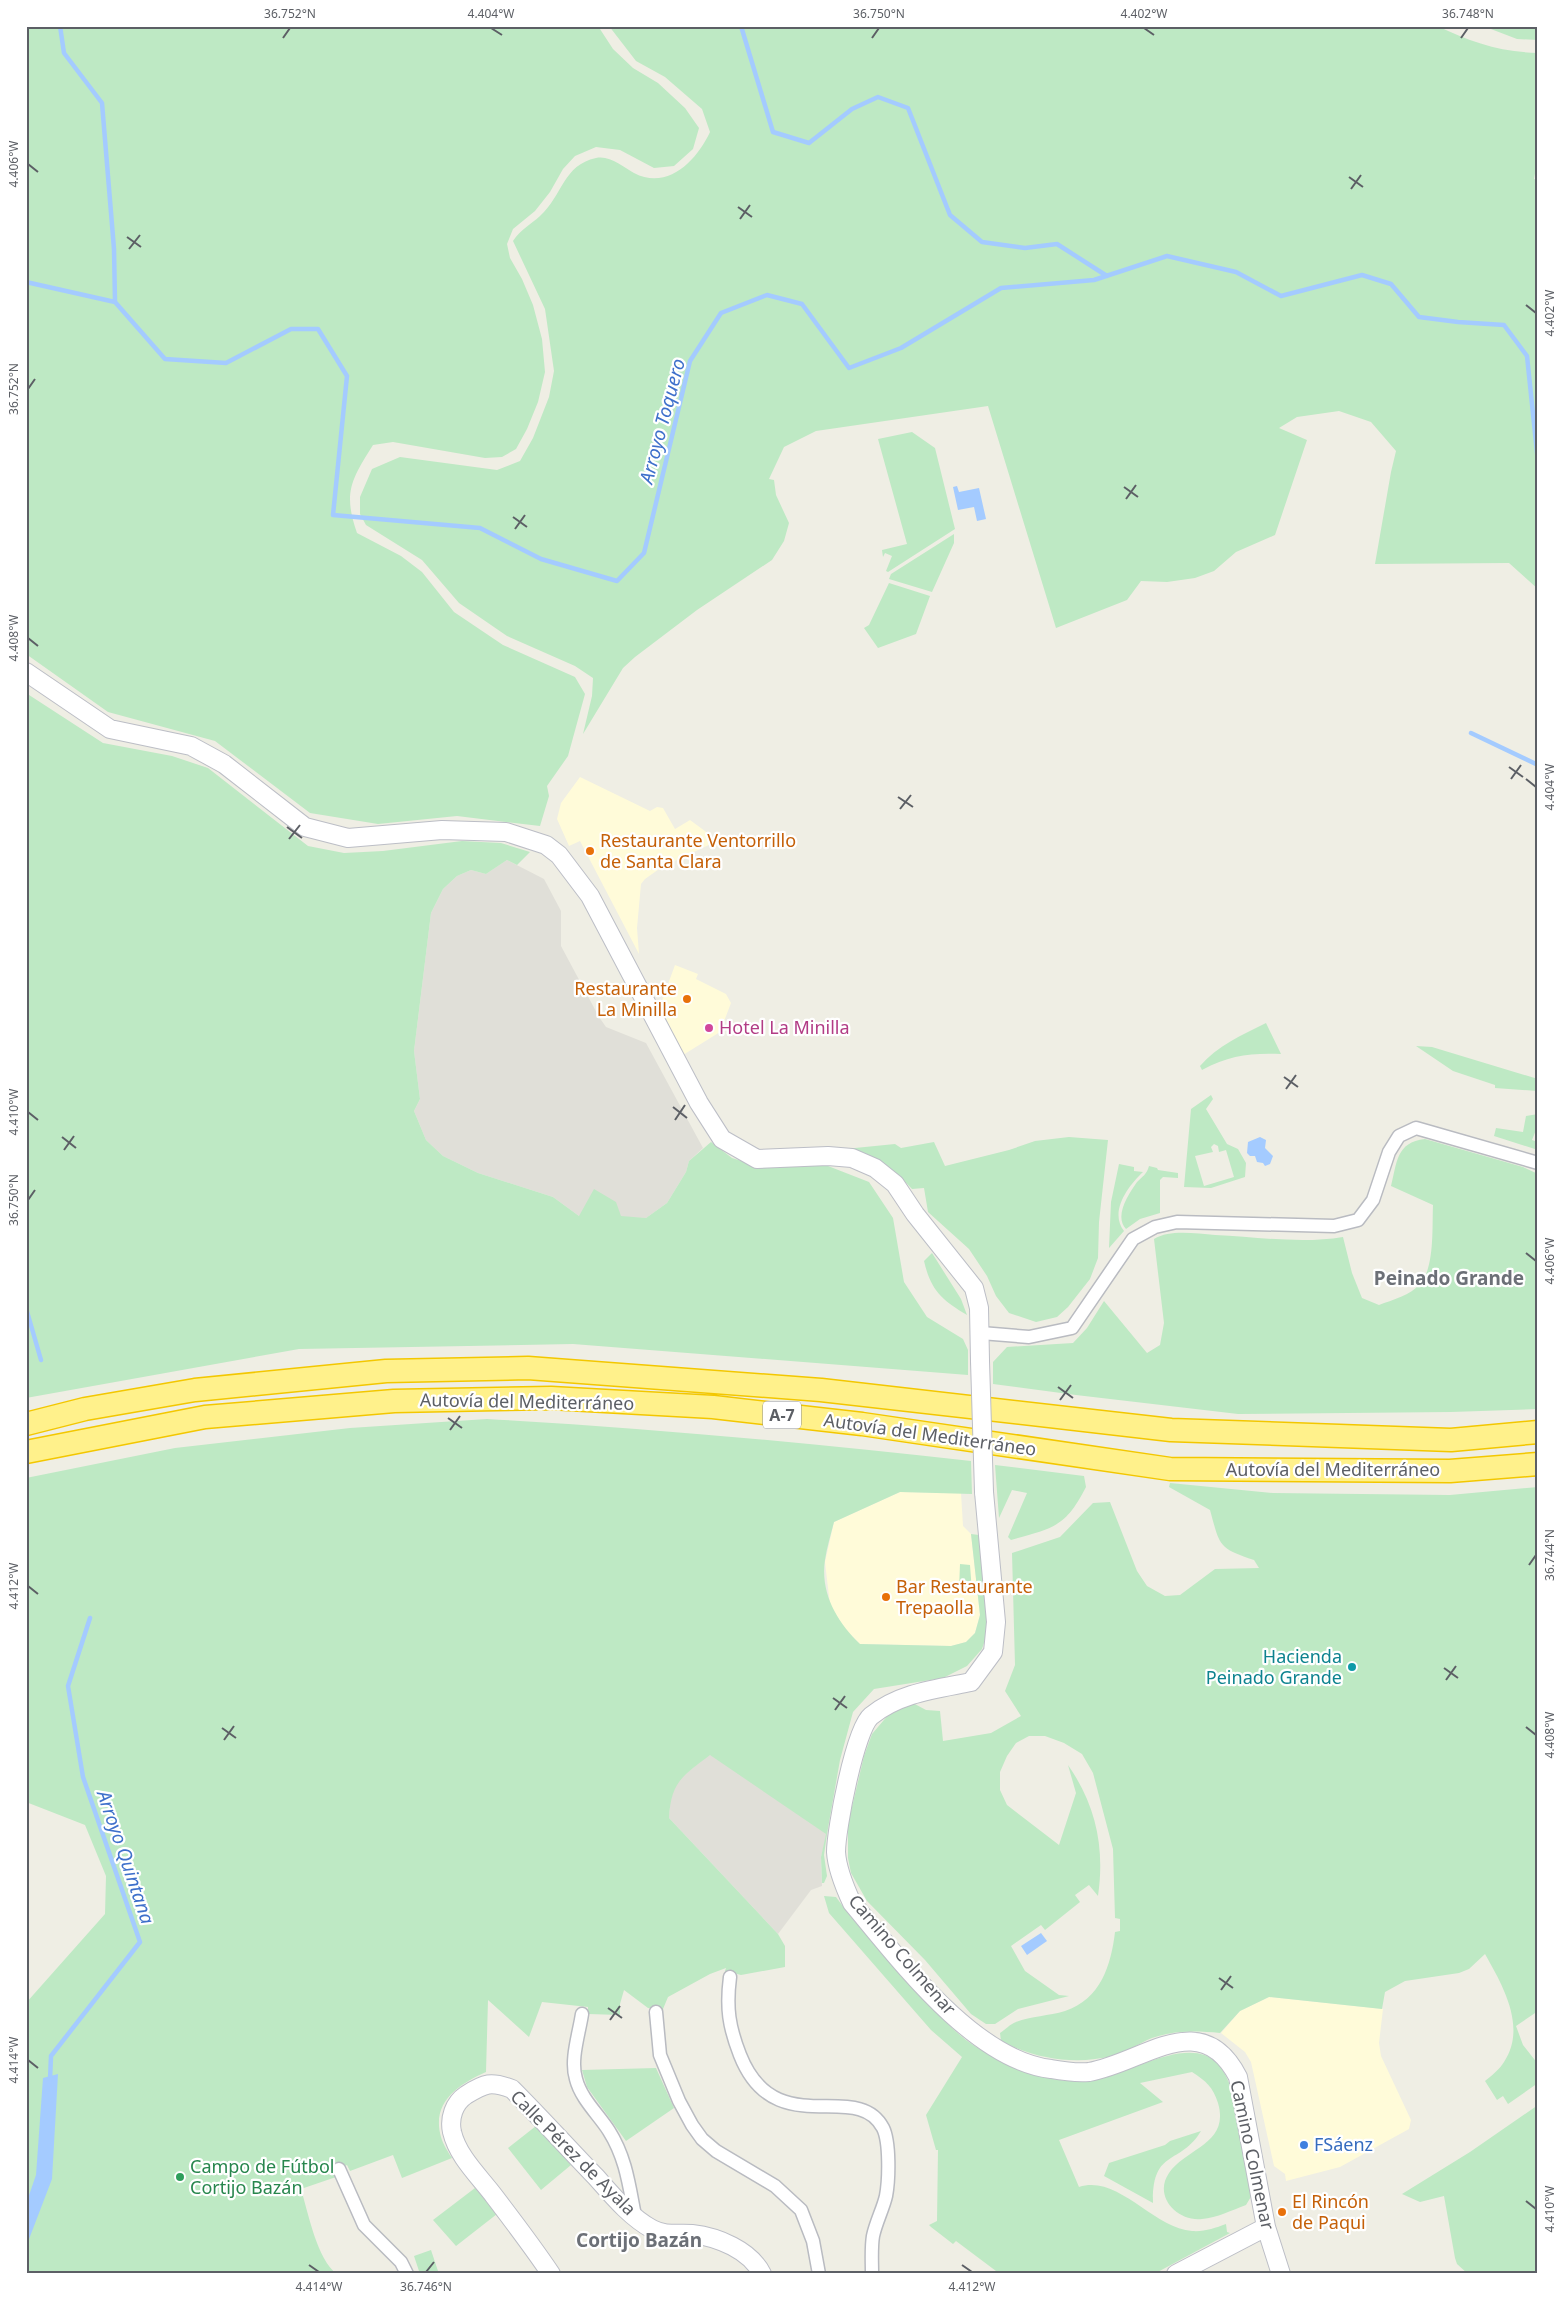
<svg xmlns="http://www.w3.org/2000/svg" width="1564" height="2300" viewBox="0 0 1564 2300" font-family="'Noto Sans',sans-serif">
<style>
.commercial{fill:#fffbd9}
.industrial{fill:#e0dfd8}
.green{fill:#bee9c4;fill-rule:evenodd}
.water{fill:#a4cbff}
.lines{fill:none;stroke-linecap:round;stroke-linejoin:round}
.stream{stroke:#a4cbff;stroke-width:4.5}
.street-casing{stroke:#b9bbc1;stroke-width:15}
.secondary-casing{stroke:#bcbec6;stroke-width:20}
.highway-casing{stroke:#f3c700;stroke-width:25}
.street{stroke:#fff;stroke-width:12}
.secondary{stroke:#fff;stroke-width:18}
.highway{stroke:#fff18b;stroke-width:22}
.secondary-bridge-casing{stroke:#bcbec6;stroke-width:20;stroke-linecap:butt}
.secondary-bridge{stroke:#fff;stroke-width:18}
.ticks{fill:none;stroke:#5c5f65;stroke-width:2}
.food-dot{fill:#e8710a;stroke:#fff;stroke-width:2}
.hotel-dot{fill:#d1479c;stroke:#fff;stroke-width:2}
.culture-dot{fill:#0f9aa8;stroke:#fff;stroke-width:2}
.shop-dot{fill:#3f7fe0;stroke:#fff;stroke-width:2}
.leisure-dot{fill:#2e9e5b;stroke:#fff;stroke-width:2}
.labels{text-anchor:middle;stroke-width:4.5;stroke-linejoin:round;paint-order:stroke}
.shield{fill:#fff;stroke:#8d8f93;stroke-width:1}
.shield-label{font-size:16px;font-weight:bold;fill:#5c5f65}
.food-label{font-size:18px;fill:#c56008;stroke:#fff;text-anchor:start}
.hotel-label{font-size:18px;fill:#b23c85;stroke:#fff;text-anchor:start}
.street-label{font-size:18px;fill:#5c5f65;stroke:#fff}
.culture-label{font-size:18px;fill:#0d838f;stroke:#fff;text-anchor:end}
.shop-label{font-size:18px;fill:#366cbe;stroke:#fff;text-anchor:start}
.leisure-label{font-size:18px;fill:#27864d;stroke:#fff;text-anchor:start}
.water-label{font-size:19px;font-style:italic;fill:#3e70cb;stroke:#fff}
.neighbourhood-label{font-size:19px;font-weight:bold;fill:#6c7077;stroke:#fff}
.neatline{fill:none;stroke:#5c5f65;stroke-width:2}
.ticks-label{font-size:12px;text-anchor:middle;fill:#5c5f65}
</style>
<rect width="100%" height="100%" fill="#efeee4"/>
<path class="commercial" d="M 580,777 L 650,811 L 657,807 L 663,808 L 675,829 L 690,820 L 709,834 L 713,843 L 662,867 L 645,879 L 641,884 L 637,928 L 639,954 L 580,841 L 569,846 L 557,819 L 561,803 Z
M 675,965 L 698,974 L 696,979 L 726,994 L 731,1003 L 720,1032 L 683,1055 L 660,1006 Z
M 900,1492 L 961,1493 L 963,1526 L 971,1534 L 980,1615 L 975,1633 L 966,1642 L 951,1646 L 860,1644 L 845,1629 L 830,1605 L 825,1562 L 834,1522 Z
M 1269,1997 L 1383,2009 L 1379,2043 L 1381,2056 L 1411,2120 L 1409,2129 L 1340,2167 L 1286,2181 L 1285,2174 L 1274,2166 L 1251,2062 L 1245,2052 L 1221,2033 L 1240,2011 Z"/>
<path class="industrial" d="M 507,860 L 544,879 L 561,911 L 561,946 L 599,1017 L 606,1027 L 646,1043 L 703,1148 L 689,1161 L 686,1172 L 667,1203 L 646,1218 L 579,1216 L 553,1197 L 478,1173 L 443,1156 L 426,1140 L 414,1111 L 420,1099 L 414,1051 L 431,913 L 443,889 L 457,876 L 471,870 L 486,874 Z
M 710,1754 L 827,1834 L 821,1857 L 822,1886 L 811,1890 L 778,1934 L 669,1818 L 670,1798 L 678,1780 Z"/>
<path class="green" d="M 26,26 L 598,26 L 613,49 L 633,68 L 658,83 L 685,108 L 699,128 L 693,149 L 674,166 L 654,168 L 620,150 L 596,147 L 575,156 L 563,169 L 550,192 L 535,211 L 513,229 L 507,244 L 510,258 L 522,279 L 533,305 L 542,339 L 545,372 L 538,402 L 527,429 L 516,449 L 502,457 L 485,458 L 393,442 L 373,445 C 351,480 343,493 357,533 L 401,556 L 422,572 L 454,612 L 503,645 L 575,677 L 585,694 L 568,756 L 547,786 L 549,796 L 540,826 L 457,816 L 378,824 L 310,813 L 215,741 L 108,712 L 26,654 Z
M 609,26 L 1437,26 C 1471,42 1500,52 1538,53 L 1538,157 L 1534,179 L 1538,180 L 1538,589 L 1509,563 L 1375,564 L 1391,472 L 1396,451 L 1371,422 L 1339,411 L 1297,417 L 1279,428 L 1307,440 L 1275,535 L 1236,552 L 1214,571 L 1195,578 L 1167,582 L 1141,581 L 1127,600 L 1056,628 L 988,406 L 816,431 L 784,447 L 769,479 L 774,480 L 776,495 L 789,523 L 784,541 L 772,560 L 697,610 L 635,657 L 623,668 L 583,734 L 592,696 L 593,678 L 575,666 L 507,636 L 459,603 L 422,560 L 366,525 L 360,514 L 360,497 L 372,469 L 400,457 L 497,470 L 520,461 L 533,438 L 549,397 L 554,371 L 545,309 L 513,241 C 521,229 530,225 540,216 C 563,195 563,165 596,158 C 610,155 623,167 634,173 C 668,191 697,160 710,132 L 702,109 L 665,77 L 636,61 Z
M 1483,26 L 1538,26 L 1538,40 L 1517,39 Z
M 912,432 L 935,448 L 955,529 L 888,572 L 886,571 L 892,556 L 885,553 L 883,557 L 882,550 L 907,544 L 878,439 Z
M 954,534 L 954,543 L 932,592 L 889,579 L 891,574 Z
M 889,583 L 930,596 L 916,634 L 878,648 L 864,628 L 869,625 Z
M 26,693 L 103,743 L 172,756 L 208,768 L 308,846 L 344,853 L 383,851 L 462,841 L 501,843 L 530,852 L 517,865 L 507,860 L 486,874 L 471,870 L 457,876 L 443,889 L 431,913 L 414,1051 L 420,1099 L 414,1111 L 426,1140 L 443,1156 L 478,1173 L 553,1197 L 579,1216 L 594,1189 L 616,1202 L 621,1216 L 646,1218 L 667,1203 L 686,1172 L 689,1161 L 711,1142 L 732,1158 L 758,1166 L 828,1166 L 869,1182 L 893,1218 L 904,1282 L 927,1317 L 963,1339 L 968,1350 L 968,1375 L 573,1344 L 299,1349 L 26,1398 Z
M 1266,1023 L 1281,1054 C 1250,1053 1230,1055 1202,1070 L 1200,1066 C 1217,1046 1242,1035 1266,1023 Z
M 1416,1046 L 1432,1047 L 1538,1079 L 1538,1091 L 1495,1088 L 1495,1085 L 1453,1071 Z
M 1211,1095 L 1213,1099 L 1206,1109 L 1227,1144 L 1238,1149 L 1246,1163 L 1245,1177 L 1211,1188 L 1184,1187 L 1191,1109 ZM 1214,1144 L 1218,1146 L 1219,1152 L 1226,1150 L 1234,1177 L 1204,1186 L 1195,1156 L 1213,1152 L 1211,1147 Z
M 1538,1114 L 1538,1125 L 1532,1140 L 1538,1142 L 1538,1150 L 1494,1136 L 1496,1128 L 1523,1132 L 1526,1116 Z
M 1069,1137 L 1108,1140 L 1099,1222 L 1098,1258 L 1090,1279 L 1068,1307 L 1057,1317 L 1036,1322 L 1009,1313 L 996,1296 L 987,1276 L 969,1249 L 928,1212 L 924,1188 L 912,1189 C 891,1166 875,1158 845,1149 L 895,1144 L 901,1148 L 934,1142 L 945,1166 L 1009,1150 L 1035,1141 Z
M 1425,1139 L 1523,1167 L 1538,1174 L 1538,1409 L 1451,1412 L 1238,1414 L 1076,1395 L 993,1384 L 993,1362 L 1007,1347 L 1073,1343 L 1087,1328 L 1104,1301 L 1147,1353 L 1160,1345 L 1164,1323 L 1154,1239 C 1171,1229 1196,1234 1215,1235 C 1257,1237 1302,1244 1343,1237 L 1352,1273 L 1362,1298 L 1379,1305 C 1392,1300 1411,1295 1420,1284 C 1435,1268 1432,1226 1433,1205 L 1391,1186 C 1397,1163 1396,1142 1425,1139 Z
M 1119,1164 L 1134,1167 L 1134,1171 L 1143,1172 C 1128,1186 1109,1212 1124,1231 L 1109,1248 L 1111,1202 Z
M 1149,1166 L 1157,1168 L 1158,1170 L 1178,1173 L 1178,1178 L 1163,1177 L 1160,1180 L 1160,1213 L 1140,1219 L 1126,1229 C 1114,1216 1128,1195 1137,1182 C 1142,1177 1147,1174 1149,1166 Z
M 932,1253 L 961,1299 L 967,1315 C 942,1300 931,1291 924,1261 Z
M 487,1419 C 649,1428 810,1443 971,1461 L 972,1494 L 900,1492 L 834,1522 C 831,1534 827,1547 825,1560 C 820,1593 837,1622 860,1644 L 951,1646 L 966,1642 L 975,1633 L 980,1615 L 971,1534 L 979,1535 L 986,1594 L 988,1631 L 982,1649 L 967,1666 L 943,1678 L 874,1689 L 853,1712 L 840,1760 L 827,1834 L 824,1855 L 827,1876 L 824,1883 L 822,1883 L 821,1857 L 826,1834 L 710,1755 C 683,1776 671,1781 669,1818 L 778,1934 L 785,1946 L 785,1967 L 741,1975 L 725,1971 L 726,1968 L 710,1974 L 668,1997 L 663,2009 L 648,2008 L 624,1990 L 620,2004 L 620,2015 L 588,2014 L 588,2007 L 542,2002 L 529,2037 L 488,2000 L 486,2072 C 459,2084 431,2102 441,2137 C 443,2144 448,2152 452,2158 L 402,2178 L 393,2155 L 350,2171 L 347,2165 L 335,2171 L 336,2177 L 301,2189 C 308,2212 317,2260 337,2274 L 26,2274 L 26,2003 L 105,1914 L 106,1876 L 85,1825 L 26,1802 L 26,1478 L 175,1448 L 350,1428 Z
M 995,1465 L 1084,1476 L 1086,1487 C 1065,1528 1053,1528 1011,1540 L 1008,1537 L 1027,1493 L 1012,1490 L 999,1518 Z
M 1170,1483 L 1273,1493 L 1450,1495 L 1538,1487 L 1538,2011 L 1516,2026 L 1523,2045 L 1538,2064 L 1538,2083 L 1508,2104 L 1503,2096 L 1497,2100 L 1485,2081 C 1491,2076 1500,2069 1504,2062 C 1527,2027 1503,1986 1485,1954 L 1469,1969 L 1459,1973 L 1405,1981 L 1385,1992 L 1382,2009 L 1269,1997 L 1240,2011 L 1220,2033 C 1197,2031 1175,2030 1152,2038 C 1139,2043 1127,2053 1113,2056 C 1074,2065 1036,2059 1001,2041 L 1000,2033 C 1005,2030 1010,2024 1016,2022 C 1031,2016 1049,2016 1065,2011 C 1101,1999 1111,1965 1115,1932 L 1120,1931 L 1120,1919 L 1115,1918 L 1113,1849 L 1093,1773 L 1082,1754 L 1064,1743 L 1045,1736 L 1029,1736 L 1016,1743 L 1007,1756 L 1000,1772 L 1000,1790 L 1007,1805 L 1059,1845 L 1076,1793 L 1068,1765 C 1096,1805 1105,1848 1098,1896 L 1089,1885 L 1075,1895 L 1080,1902 L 1045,1930 L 1041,1925 L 1011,1946 L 1025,1971 L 1059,1995 L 1069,1996 L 1018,2009 L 995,2024 L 986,2024 L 971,2014 L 925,1960 L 867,1901 L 851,1873 L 848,1858 L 848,1824 L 864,1756 L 872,1734 L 889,1714 L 911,1702 L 926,1710 L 940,1711 L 943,1741 L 991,1733 L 1021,1716 L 1005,1691 L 1015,1665 L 1012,1553 L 1060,1537 L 1093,1503 L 1110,1502 L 1137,1571 L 1147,1586 L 1165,1596 L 1180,1595 L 1215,1569 L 1259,1568 L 1254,1560 C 1218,1548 1220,1546 1210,1510 L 1169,1487 Z
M 960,1564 L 970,1565 L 972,1592 L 959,1590 Z
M 824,1896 L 836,1897 C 857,1927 883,1953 908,1980 C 926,2000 944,2023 966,2040 C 989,2057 1020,2071 1048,2078 C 1065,2082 1087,2082 1104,2078 C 1134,2070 1192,2035 1218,2064 C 1239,2086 1247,2163 1252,2195 L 1246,2205 C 1232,2210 1217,2218 1202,2219 C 1177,2222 1153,2196 1169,2173 C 1186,2148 1230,2144 1218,2103 C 1213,2087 1206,2081 1192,2072 L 1140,2083 L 1163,2102 L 1059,2140 L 1079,2187 C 1118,2174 1153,2228 1192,2231 C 1204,2232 1215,2228 1226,2224 L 1227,2232 L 1230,2233 L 1154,2274 L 1000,2274 L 956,2241 L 953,2244 L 931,2227 L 929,2225 L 937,2221 L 938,2150 L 936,2150 L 926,2115 L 962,2057 L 931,2030 L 829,1913 Z
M 656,2068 L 674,2108 L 626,2141 L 587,2087 L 582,2070 Z
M 1538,2105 L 1538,2274 L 1468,2274 L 1457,2264 L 1455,2258 L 1444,2196 L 1420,2202 L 1402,2194 L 1470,2152 Z
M 536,2126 L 571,2165 L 541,2190 L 508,2148 Z
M 1201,2131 C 1180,2166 1152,2148 1153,2203 L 1104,2176 L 1109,2163 L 1165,2145 L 1170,2141 Z
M 475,2188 L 497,2214 L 456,2246 L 433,2220 Z
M 431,2250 L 439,2274 L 420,2274 L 414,2256 Z"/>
<path class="water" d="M 957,486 L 959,492 L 979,488 L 986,519 L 977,521 L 974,507 L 958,510 L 953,487 Z
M 1260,1137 L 1266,1140 L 1265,1148 L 1273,1156 L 1270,1164 L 1265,1166 L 1263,1163 L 1257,1162 L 1255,1156 L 1250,1156 L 1247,1153 L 1248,1142 Z
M 1041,1933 L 1047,1941 L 1027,1955 L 1021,1946 Z
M 58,2074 L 52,2179 L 26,2247 L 26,2204 L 36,2175 L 43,2078 Z"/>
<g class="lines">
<path class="stream" d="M 60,26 L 64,53 L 102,103 L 114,249 L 115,302
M 741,26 L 773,132 L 809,143 L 852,109 L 878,97 L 908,108 L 950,215 L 982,242 L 1025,248 L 1057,244 L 1107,276
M 26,282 L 115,302 L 165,359 L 226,363 L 291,329 L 318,329 L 347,376 L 333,515 L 480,528 L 541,559 L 617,581 L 644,553 L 690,361 L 721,313 L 767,295 L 802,304 L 849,368 L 901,348 L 1001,288 L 1094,280 L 1167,256 L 1236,272 L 1281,296 L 1362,275 L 1391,284 L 1419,317 L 1458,322 L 1504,325 L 1527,356 L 1538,462
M 1471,733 L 1538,765
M 26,1308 L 41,1360
M 50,2080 L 51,2056 L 140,1942 L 83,1777 L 68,1686 L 90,1618"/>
<defs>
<path id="street" d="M 981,1333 L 1029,1337 L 1072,1328 L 1133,1239 L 1155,1227 L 1177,1222 L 1334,1226 L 1358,1220 L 1373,1200 L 1389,1152 L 1399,1136 L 1416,1128 L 1538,1163
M 730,1977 C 726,2008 729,2027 740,2055 C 775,2144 857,2078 883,2128 C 890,2142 889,2180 886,2196 C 883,2209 876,2222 873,2236 C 871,2248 872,2261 872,2274
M 656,2012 L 660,2055 L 679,2101 L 692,2125 L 702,2139 L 716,2151 L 775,2186 L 801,2210 L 813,2241 L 819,2274
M 582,2014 C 579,2034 570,2060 576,2079 C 581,2099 599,2115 609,2131 C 626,2158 629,2185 635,2216
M 339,2169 L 364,2225 L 401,2262 L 407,2274"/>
<path id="secondary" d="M 26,672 L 110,729 L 191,746 L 224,764 L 305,827 L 348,838 L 442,830 L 506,832 L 546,845 L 559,855 L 590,896 L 699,1103 L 722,1139 L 757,1159 L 828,1156 L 852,1158 L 875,1168 L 895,1184 L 915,1214 L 974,1288 L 979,1308 L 980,1361
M 984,1492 L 996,1622 L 993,1652 L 971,1682 C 936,1689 899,1693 871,1716 C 855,1729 836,1830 836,1852 C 837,1869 845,1888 852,1903 C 899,1959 974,2060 1051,2069 C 1062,2071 1077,2073 1089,2072 C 1143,2063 1201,2005 1238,2077 L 1266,2227 L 1281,2274
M 551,2274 C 533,2247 513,2221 494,2196 C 479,2176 458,2157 452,2132 C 449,2118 454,2103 466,2095 C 485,2083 491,2081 512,2089 C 541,2118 568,2148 596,2177 C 612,2195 630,2217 652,2229 C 665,2236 678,2233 692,2234 C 718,2237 750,2250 762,2274
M 1176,2274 L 1266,2227"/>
<path id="highway" d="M 26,1424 L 85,1409 L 195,1390 L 386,1371 L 528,1368 L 821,1390 L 1171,1430 L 1451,1440 L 1538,1432
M 26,1452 L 205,1417 L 394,1401 L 551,1398 L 713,1407 L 862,1424 L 1170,1469 L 1450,1471 L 1538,1464"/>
</defs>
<use href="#street" class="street-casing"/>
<use href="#secondary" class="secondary-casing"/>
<use href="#highway" class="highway-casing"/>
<use href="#street" class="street"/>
<use href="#secondary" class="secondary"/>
<use href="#highway" class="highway"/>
<defs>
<path id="secondary-bridge" d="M 980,1361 L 984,1492"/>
</defs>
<use href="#secondary-bridge" class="secondary-bridge-casing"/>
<use href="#secondary-bridge" class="secondary-bridge"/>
</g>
<path class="ticks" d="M 491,28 L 502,35M 1144,28 L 1154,35M 283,38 L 290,28M 872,38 L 879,28M 1461,38 L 1468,28M 28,164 L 38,172M 1349,177 L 1363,187M 1351,189 L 1361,175M 738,207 L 752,217M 740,219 L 750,205M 127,237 L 141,247M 129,249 L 140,235M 1526,305 L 1536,313M 28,389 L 35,379M 1124,487 L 1138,497M 1126,499 L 1136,485M 513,517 L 527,527M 515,529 L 525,515M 28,638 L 38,646M 1509,767 L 1523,777M 1511,779 L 1521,765M 1526,779 L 1536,787M 898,797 L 913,807M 900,809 L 911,795M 287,827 L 302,838M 289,839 L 300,825M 1284,1077 L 1298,1087M 1286,1089 L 1296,1075M 673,1107 L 687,1118M 28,1112 L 38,1120M 675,1120 L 685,1105M 62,1137 L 76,1148M 64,1150 L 74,1136M 28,1200 L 35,1190M 1526,1253 L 1536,1261M 1058,1387 L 1073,1398M 1060,1400 L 1071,1385M 448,1418 L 462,1428M 450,1430 L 460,1416M 1529,1565 L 1536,1555M 28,1586 L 38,1594M 1444,1668 L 1458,1678M 1446,1680 L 1456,1666M 833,1698 L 847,1708M 835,1710 L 845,1696M 1526,1727 L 1536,1735M 222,1728 L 236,1738M 224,1740 L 234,1726M 1219,1978 L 1233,1988M 1221,1990 L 1231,1976M 608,2008 L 622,2018M 610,2020 L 620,2006M 28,2060 L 38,2068M 1526,2201 L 1536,2209M 309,2265 L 319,2272M 962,2265 L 972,2272M 426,2272 L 434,2262"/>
<g class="food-dot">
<circle cx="590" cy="851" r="5"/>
<circle cx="687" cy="999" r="5"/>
<circle cx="886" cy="1597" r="5"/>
<circle cx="1282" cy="2212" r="5"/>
</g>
<circle class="hotel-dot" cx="709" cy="1028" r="5"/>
<circle class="culture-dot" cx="1352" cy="1667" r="5"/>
<circle class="shop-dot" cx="1304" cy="2145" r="5"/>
<circle class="leisure-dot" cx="180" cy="2177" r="5"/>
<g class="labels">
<rect class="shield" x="763" y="1401.5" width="38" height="27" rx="4"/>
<g class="shield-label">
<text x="782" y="1421">A-7</text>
</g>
<g class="food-label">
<text x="600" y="847">Restaurante Ventorrillo<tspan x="600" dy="21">de Santa Clara</tspan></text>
<text x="677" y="995" text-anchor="end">Restaurante<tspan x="677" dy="21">La Minilla</tspan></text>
<text x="896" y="1593">Bar Restaurante<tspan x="896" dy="21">Trepaolla</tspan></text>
<text x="1292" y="2208">El Rincón<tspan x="1292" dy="21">de Paqui</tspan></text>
</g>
<g class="hotel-label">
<text x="719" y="1034">Hotel La Minilla</text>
</g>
<g class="street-label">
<text transform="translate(527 1402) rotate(1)" y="6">Autovía del Mediterráneo</text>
<text transform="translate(930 1435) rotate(8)" y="6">Autovía del Mediterráneo</text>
<text x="1333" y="1476">Autovía del Mediterráneo</text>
<text transform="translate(902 1955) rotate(49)" y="6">Camino Colmenar</text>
<text transform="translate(573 2153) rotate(45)" y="6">Calle Pérez de Ayala</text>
<text transform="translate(1252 2155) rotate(78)" y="6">Camino Colmenar</text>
</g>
<g class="culture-label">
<text x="1342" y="1663">Hacienda<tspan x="1342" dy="21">Peinado Grande</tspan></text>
</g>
<g class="shop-label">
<text x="1314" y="2151">FSáenz</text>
</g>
<g class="leisure-label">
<text x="190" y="2173">Campo de Fútbol<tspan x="190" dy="21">Cortijo Bazán</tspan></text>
</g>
<g class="water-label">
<text transform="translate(662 421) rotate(-75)" y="7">Arroyo Toquero</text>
<text transform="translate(126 1857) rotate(71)" y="7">Arroyo Quintana</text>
</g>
<g class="neighbourhood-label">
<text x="1449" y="1285">Peinado Grande</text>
<text x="639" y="2247">Cortijo Bazán</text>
</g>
</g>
<rect width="1564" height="2300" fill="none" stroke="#ffffff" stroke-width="55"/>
<rect x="28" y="28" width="1508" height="2244" class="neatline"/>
<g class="ticks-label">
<text x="290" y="18">36.752°N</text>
<text x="491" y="18">4.404°W</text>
<text x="879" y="18">36.750°N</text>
<text x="1144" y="18">4.402°W</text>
<text x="1468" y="18">36.748°N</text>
<text transform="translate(14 164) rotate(-90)" y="4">4.406°W</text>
<text transform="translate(1550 313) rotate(-90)" y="4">4.402°W</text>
<text transform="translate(14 389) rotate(-90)" y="4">36.752°N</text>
<text transform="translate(14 638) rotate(-90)" y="4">4.408°W</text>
<text transform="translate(1550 787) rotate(-90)" y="4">4.404°W</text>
<text transform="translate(14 1112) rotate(-90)" y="4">4.410°W</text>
<text transform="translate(14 1200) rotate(-90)" y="4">36.750°N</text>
<text transform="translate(1550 1261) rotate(-90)" y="4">4.406°W</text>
<text transform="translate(1550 1555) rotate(-90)" y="4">36.744°N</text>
<text transform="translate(14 1586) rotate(-90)" y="4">4.412°W</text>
<text transform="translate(1550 1735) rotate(-90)" y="4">4.408°W</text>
<text transform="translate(14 2060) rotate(-90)" y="4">4.414°W</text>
<text transform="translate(1550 2209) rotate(-90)" y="4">4.410°W</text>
<text x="319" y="2291">4.414°W</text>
<text x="426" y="2291">36.746°N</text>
<text x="972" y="2291">4.412°W</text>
</g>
</svg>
